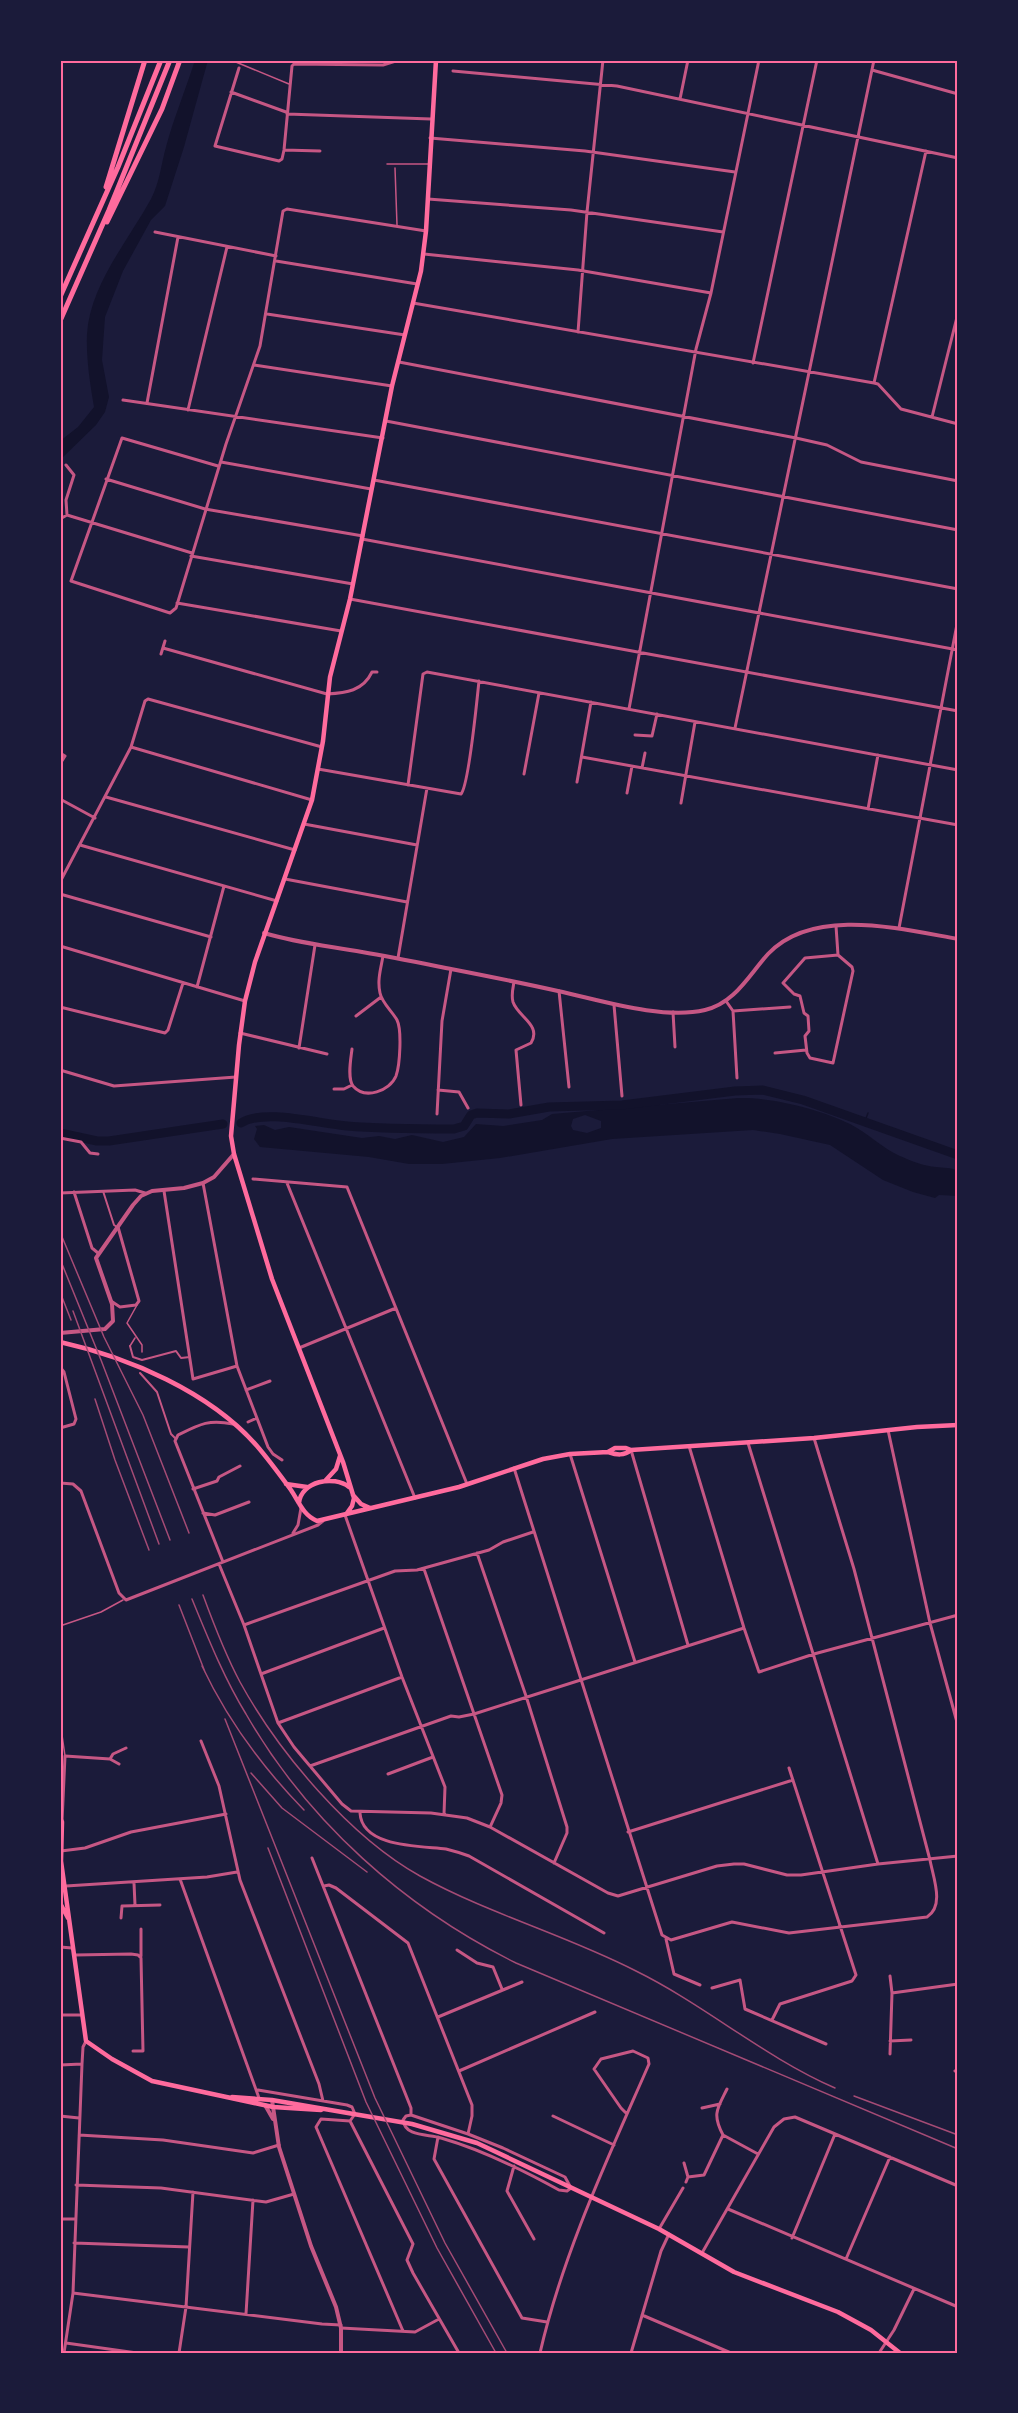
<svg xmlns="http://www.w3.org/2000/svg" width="1018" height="2413" viewBox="0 0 1018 2413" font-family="Montserrat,sans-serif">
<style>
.water{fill:#12122b;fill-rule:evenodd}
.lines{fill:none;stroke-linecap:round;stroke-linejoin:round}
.stream{stroke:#12122b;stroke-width:1.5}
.river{stroke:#12122b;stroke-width:9}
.service{stroke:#c65784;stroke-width:1.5}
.pedestrian{stroke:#c65784;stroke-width:2}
.minor{stroke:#c65784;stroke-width:3}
.tertiary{stroke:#c65784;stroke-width:4}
.primary{stroke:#ff6b9d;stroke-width:4.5}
.trunk{stroke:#ff6b9d;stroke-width:5}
.rail{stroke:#a44b75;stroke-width:1.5}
.neatline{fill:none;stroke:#ff6b9d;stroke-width:2}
</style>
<rect width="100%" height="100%" fill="#1b1b3a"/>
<path class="water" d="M 195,60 L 208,60 L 184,147 L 165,206 L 151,220 L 123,271 L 105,317 L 102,360 L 109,397 L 105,412 L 96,425 L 60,460 L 60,441 L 78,427 L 94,407 C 90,383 86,358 87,334 C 90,285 128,241 151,199 C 160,182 161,164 166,147 C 174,117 186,89 195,60 Z
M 738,1098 C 771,1097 820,1109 850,1124 C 868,1133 882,1148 900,1156 C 911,1161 924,1166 936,1167 C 944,1168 950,1167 958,1171 L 958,1196 L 939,1195 L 935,1198 L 913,1192 L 883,1180 L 830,1145 L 780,1134 L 753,1130 L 612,1139 L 500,1158 L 442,1164 L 409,1164 L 369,1157 L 260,1147 L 254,1139 L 257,1129 L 255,1126 L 264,1125 L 275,1130 L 289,1127 L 362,1138 L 379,1136 L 395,1139 L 412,1135 L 443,1142 L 464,1137 L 476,1124 L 503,1126 L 542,1120 L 552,1114 ZM 585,1115 L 601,1121 L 601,1128 L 587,1133 L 573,1130 L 571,1126 L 573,1119 Z"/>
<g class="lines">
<path class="stream" d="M 865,1121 L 868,1113"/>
<path class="river" d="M 241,1123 C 265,1108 319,1124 347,1126 C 382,1129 419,1129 454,1129 L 464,1126 L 471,1115 L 477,1113 L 509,1114 L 549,1107 L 622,1105 L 735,1091 L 763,1090 L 803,1100 L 958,1155
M 60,1133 L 97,1141 L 109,1141 L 223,1124"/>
<path class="service" d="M 231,60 L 289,84
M 387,164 L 429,164
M 395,168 L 397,225
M 137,1305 L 127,1323 L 142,1345 L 142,1352
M 130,1346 L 135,1338
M 60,1626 L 101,1612 L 123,1600
M 60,1721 L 65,1756"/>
<path class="pedestrian" d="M 103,1191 L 114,1225 L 117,1227
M 130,1346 L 133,1357
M 133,1357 L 142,1360 L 176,1351 L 181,1358 L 190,1357
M 140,1373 L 157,1392 L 171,1434 L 175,1438"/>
<path class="minor" d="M 294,64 L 383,65 L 399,60
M 239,68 L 215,146 L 279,161 L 282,159 L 284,150 L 292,66 L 294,64
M 872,70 L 958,94
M 453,71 L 617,86 L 958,158
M 231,92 L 286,112
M 680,99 L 688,60
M 287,114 L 431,119
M 430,138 L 585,151 L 735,172
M 284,150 L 320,151
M 428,199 L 571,210 L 723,232
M 155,232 L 276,256
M 424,254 L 578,270 L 711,293
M 276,261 L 417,284
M 413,303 L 874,383 L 878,384 L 901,409 L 958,424
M 267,314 L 405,335
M 578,332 L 587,212 L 603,60
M 399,362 L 796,438 L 827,445 L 861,462 L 958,481
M 753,363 L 817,60
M 254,365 L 392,386
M 874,383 L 926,151
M 123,400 L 383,438
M 147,403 L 178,237
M 188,410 L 227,247
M 932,417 L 958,313
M 386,421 L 958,530
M 221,462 L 371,489
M 66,465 L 74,475 L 66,500 L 67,515
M 218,466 L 122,438 L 71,581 L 170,613 L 176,608 L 226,444 L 260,346 L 283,211 L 287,209 L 426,231
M 106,479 L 205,509 L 363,536
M 374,480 L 958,589
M 60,519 L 67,515 L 192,553
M 362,539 L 958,650
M 191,556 L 353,584
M 350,599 L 958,711
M 177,603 L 341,631
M 163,648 L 327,694 C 346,693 363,691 372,672 L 377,672
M 161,654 L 165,641
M 629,709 L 696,349 L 711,293 L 759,60
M 735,728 L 874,60
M 635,735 L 652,736 L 657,714
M 131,747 L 312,800
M 60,753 L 65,756 L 60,764
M 582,757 L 958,825
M 642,768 L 645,753
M 318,769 L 461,794 C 469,785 477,699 479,681
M 524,774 L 539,693
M 577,782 L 591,702
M 408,785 L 423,674 L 427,672 L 958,770
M 627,793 L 632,766
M 106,797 L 295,850
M 60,799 L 95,818
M 681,803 L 695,722
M 868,809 L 878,755
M 304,824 L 417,845
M 80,845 L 277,901
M 285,879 L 407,902
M 60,882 L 131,747 L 145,701 L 148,699 L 322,747
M 60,894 L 211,937
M 836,926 L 838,955 L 852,967 L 853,971 L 833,1063 L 810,1058 L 807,1053 L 805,1036 L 809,1031 L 808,1016 L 804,1013 L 800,996 L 794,994 L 783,983 L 805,958 L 838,955
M 899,928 L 958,619
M 60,946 L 245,1001
M 398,958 L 427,788
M 514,982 C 513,988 511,995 513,1002 C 518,1017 542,1025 531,1043 L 516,1050 L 521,1105
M 197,987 L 224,886
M 559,991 L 569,1087
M 726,1001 L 733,1011 L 737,1078
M 614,1005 L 622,1096
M 60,1007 L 165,1033 L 168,1030 L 183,983
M 733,1011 L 790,1007
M 673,1012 L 675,1047
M 356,1016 L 381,997
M 240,1033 L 327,1054
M 299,1048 L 315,945
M 352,1049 C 351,1058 347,1078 353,1086 C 365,1100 390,1091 396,1076 C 400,1065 402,1030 397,1020 C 392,1011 382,1003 380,993 C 377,980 381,968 383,956
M 775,1053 L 806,1050
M 60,1070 L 114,1086 L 236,1077
M 334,1089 L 344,1089 L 352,1085
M 438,1090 L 459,1092 L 468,1108
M 437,1114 L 442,1021 L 451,969
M 60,1138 L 81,1142 L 90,1153 L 98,1154
M 253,1179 L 347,1187 L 467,1484
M 203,1183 L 237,1366 L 268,1447 L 273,1454 L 282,1460
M 287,1183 L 415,1498
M 164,1191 L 193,1379 L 237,1366
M 74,1192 L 92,1248 L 98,1253
M 60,1193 L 135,1190 L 145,1193
M 111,1301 L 120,1307 L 136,1305 L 139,1301 L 118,1227
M 299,1348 L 396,1308
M 60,1367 L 64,1372 L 76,1419 L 74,1424 L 60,1428
M 246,1390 L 270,1381
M 248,1422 L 257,1418
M 888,1430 L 930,1623 L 958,1726
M 748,1443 L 878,1864
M 689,1446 L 744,1628 L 759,1672 L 814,1654 L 958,1615
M 631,1450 L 688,1645
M 570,1454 L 635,1662
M 514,1468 L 662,1935 L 671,1940 L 732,1922 L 789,1933 L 927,1917 C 945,1906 933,1877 930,1860 L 854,1569 L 814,1438
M 60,1483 L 73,1484 L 81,1491 L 119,1593 L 126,1600 L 318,1525 L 323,1521
M 193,1489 L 217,1481 L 219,1477 L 240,1466
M 203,1513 L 215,1515 L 249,1502
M 345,1515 L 402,1677 L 445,1787 L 444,1814
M 293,1533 L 298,1525 L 301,1508
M 477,1553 L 526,1696 L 567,1827 L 567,1833 L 554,1863
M 223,1562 L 175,1441 L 178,1435 C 200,1424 209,1419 233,1424
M 219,1564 L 244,1625 L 278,1723 L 294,1747 L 342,1804 L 351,1811 L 431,1813 L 467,1818 L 490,1827 L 608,1893 L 618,1896 L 717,1866 L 734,1864 L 744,1864 L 787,1875 L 801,1875 L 878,1864 L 958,1856
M 424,1569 L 502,1795 L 501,1803 L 490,1827
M 244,1625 L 395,1571 L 417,1570 L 489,1550 L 503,1542 L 533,1532
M 261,1674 L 384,1628
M 278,1723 L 402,1677
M 201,1741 L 219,1786 L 240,1880 L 319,2084 L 323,2101
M 110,1759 L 119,1764
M 310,1766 L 451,1716 L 459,1717 L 474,1714 L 744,1628
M 388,1774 L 433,1757
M 360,1813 C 362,1848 422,1846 446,1849 C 454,1851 461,1853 469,1856 L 604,1933
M 62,1822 L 65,1756 L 110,1759 L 113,1754 L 126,1748
M 628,1832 L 793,1780
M 61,1851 L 85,1848 L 131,1832 L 226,1814
M 312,1858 L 411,2108 L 411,2115
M 180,1879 L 259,2098
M 134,1883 L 135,1905
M 66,1886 L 207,1877 L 237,1872
M 324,1886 L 329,1885 L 336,1888 L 408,1943 L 472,2105 L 472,2116 L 468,2134
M 121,1918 L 122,1906 L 160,1905
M 666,1939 L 674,1974 L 700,1985
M 60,1947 L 72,1948
M 457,1950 L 477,1963 L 493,1967 L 502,1989
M 75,1955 L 131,1954 L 138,1955 L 141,1958 L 143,2051 L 133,2051
M 141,1956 L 141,1929
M 890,1976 L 892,1993 L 890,2054
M 712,1988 L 740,1980 L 745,2009 L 826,2044
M 892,1993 L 958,1984
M 60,2015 L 81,2015
M 438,2017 L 522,1982
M 772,2020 L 780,2004 L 852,1981 L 856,1975 L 789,1768
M 890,2041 L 911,2040
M 60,2065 L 82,2064
M 459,2071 L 595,2012
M 955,2071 L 958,2070
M 258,2090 L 347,2105 L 352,2107 L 355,2114 L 350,2121
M 702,2108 L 720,2104
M 411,2115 L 468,2134 L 503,2148 L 565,2177 L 571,2188 L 567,2191 L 559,2190 C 521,2169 483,2150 441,2138 C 428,2134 405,2137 403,2120 L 406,2116 Z
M 60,2116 L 79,2118
M 553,2116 L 614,2145
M 350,2121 L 321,2119 L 316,2127 L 403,2331
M 350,2121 L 413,2244 L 407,2260 L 413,2273 L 459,2353
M 79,2135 L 163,2140 L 253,2153 L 279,2145
M 723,2135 L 758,2154
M 438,2137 L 434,2159 L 522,2318 L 547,2322
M 684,2163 L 688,2177
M 514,2166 L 507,2191 L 534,2239
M 686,2182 L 688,2177 L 704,2175 L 723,2135 C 712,2114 717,2109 727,2089
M 76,2185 L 161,2188 L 266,2202 L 294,2194
M 728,2209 L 958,2307
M 60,2219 L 75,2219
M 659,2229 L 683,2188
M 792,2238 L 835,2134
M 74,2243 L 189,2247
M 702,2253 L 774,2127 L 784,2119 L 795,2117 L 958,2186
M 846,2259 L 890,2157
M 73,2293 L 322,2324 L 341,2325
M 246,2314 L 253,2200
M 642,2315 L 731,2353
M 341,2328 L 415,2332 L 439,2319
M 66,2343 L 137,2353
M 64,2353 L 73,2293 L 82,2064 L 83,2047 L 86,2041
M 179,2353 L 186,2307 L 193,2192
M 540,2353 C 563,2253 608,2158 649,2064 L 648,2058 L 633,2051 L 601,2059 L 594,2069 L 621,2108 L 627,2114
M 631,2353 L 661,2251 L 669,2234
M 879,2353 L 894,2330 L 914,2289"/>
<path class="tertiary" d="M 264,933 C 297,943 329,946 362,952 C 392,957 421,963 451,969 C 487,976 522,983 558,991 C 600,1000 662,1020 705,1010 C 735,1003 749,975 768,954 C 813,906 901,929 958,939
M 60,1333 L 105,1329 L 113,1321 L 112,1304 L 96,1258 L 133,1205 L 141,1196 L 152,1191 L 184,1188 L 203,1183 L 214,1177 L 234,1154
M 272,2100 L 279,2147 L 311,2246 L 336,2307 L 341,2328 L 341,2353
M 265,2105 L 273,2119"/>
<path class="primary" d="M 60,1342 C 128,1357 210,1392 257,1446 C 269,1460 280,1475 291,1490 C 299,1502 303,1515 317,1521 L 459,1487 L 543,1459 L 570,1454 L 608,1452 L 615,1448 L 626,1448 L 631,1450
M 608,1452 C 617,1455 624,1456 631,1450 L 814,1438 L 917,1427 L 958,1425
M 325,1481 L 336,1469 L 340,1456
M 286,1484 L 307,1487
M 353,1495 L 361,1504 L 370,1508
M 299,1503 C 301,1481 334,1475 349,1487
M 347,1513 L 352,1506 L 354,1498 L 343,1462 L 272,1279 L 234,1154 L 231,1136 L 239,1045 L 245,1001 L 255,962 L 312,800 L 323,741 L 330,677 L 350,599 L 392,386 L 421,271 L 426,231 L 436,60
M 60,1818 L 62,1822 L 61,1861 L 86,2041 L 112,2059 L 152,2081 L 273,2107 L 321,2110
M 60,1903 L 68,1918
M 232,2097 L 272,2100 L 412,2124 L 477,2143 L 659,2229 L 734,2272 L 838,2312 L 871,2330 L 900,2353"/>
<path class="trunk" d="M 106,187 L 145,60
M 107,222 L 162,109 L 180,60
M 60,297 L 118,167 L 161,60
M 60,321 L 109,210 L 170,60"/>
<path class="rail" d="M 60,1232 L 104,1337 L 143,1415 L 189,1533
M 60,1259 L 101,1360 L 170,1540
M 60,1292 L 71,1320
M 73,1311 L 159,1544
M 95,1399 L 115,1460 L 149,1550
M 203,1595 C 214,1625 225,1654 240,1682 C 279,1753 350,1837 420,1876 C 489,1914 566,1935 636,1971 C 705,2005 764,2057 835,2088
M 192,1599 C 208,1638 224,1678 246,1714 C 308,1822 405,1908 516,1963 L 958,2149
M 179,1605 L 205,1672
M 202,1666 C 227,1719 263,1768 304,1810
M 225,1719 L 375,2098 L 445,2243 L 507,2353
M 251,1773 L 282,1808 L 367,1872
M 268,1848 L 366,2102 L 437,2248 L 496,2353
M 854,2096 L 958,2135"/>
</g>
<rect width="1018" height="2413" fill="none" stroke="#1b1b3a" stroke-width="123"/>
<rect x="62" y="62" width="894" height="2290" class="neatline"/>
</svg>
